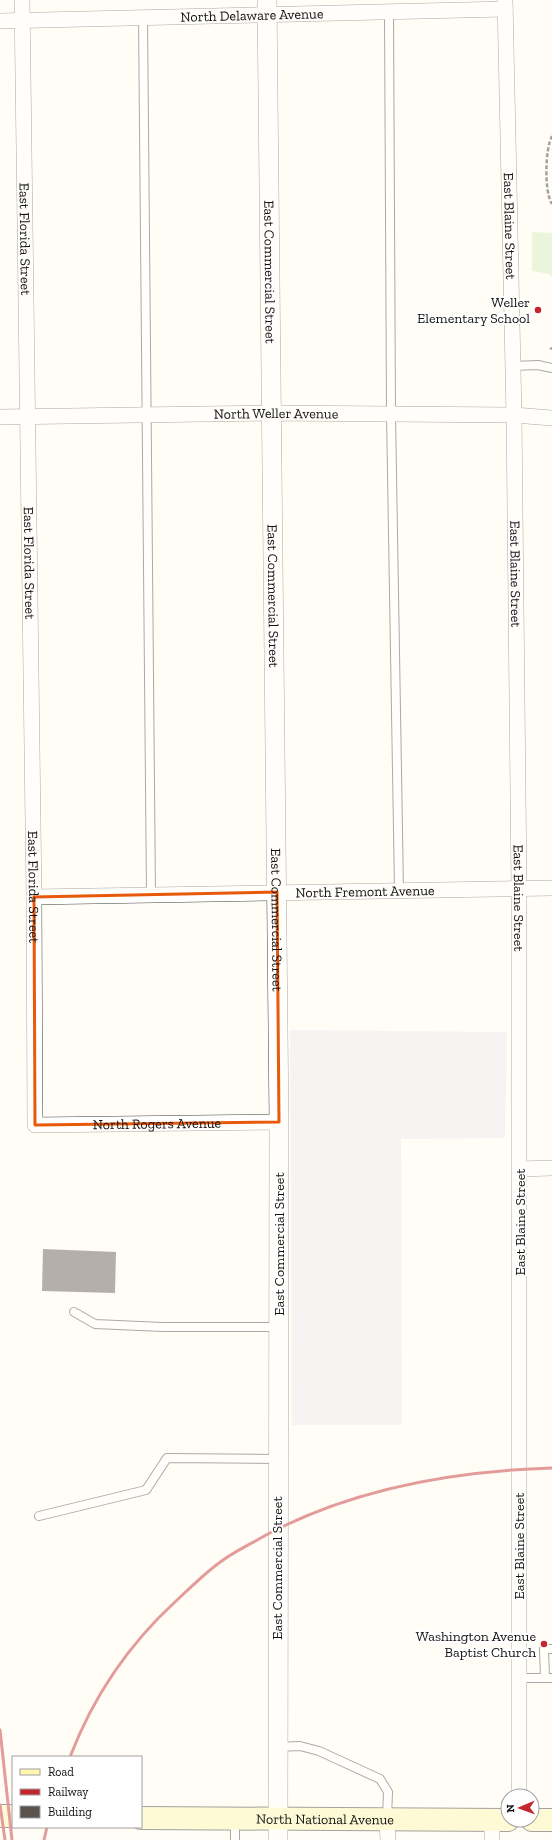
<svg xmlns="http://www.w3.org/2000/svg" width="552" height="1840" viewBox="0 0 552 1840" font-family="'Zilla Slab',serif">
<style>
.industrial{fill:#eee6ef}
.green{fill:#d5ebbd}
.building{fill:#5a524d}
.lines{fill:none;stroke-linecap:round;stroke-linejoin:round}
.service-casing{stroke:#444;stroke-width:10}
.minor-casing{stroke:#444;stroke-width:16}
.tertiary-casing{stroke:#444;stroke-width:20}
.secondary-casing{stroke:#333;stroke-width:24}
.path{stroke:#333;stroke-width:2.5;stroke-dasharray:4 2;stroke-linecap:butt}
.service{stroke:#fff;stroke-width:8}
.minor{stroke:#fff;stroke-width:15}
.tertiary{stroke:#fff;stroke-width:19}
.secondary{stroke:#fff6b0;stroke-width:22}
.rail{stroke:#c4262e;stroke-width:3}
.marked{fill:none;stroke:#e8590c;stroke-width:3;stroke-linejoin:round}
.poi-dot{fill:#c4262e;stroke:#fff;stroke-width:1.5}
.labels{text-anchor:middle;stroke-width:4;stroke-linejoin:round;paint-order:stroke}
.street-label{font-size:14px;fill:#111;stroke:#fff}
.poi-label{font-size:14px;fill:#111;stroke:#fff;text-anchor:end}
</style>
<rect width="100%" height="100%" fill="#fffdf5"/>
<path class="industrial" d="M 290,1030 L 507,1032 L 505,1138 L 401,1139 L 402,1425 L 292,1425 Z"/>
<path class="green" d="M 532,232 L 552,233 L 552,277 L 549,274 L 532,271 Z"/>
<path class="building" d="M 43,1249 L 116,1252 L 115,1293 L 42,1291 Z"/>
<g class="lines">
<defs>
<path id="service" d="M 389,12 L 391,414 L 399,890
M 143,18 L 151,895
M 513,366 L 538,365 L 552,368
M 74,1312 L 95,1324 L 163,1327 L 278,1327
M 39,1516 L 146,1490 L 167,1458 L 278,1459
M 519,1678 L 552,1678
M 545,1678 L 544,1649 L 552,1649
M 278,1747 L 300,1746 L 319,1751 L 380,1779 L 388,1792 L 387,1818
M 235,1840 L 235,1819"/>
<g id="minor">
<path id="s1" d="M 22,0 L 34,897 L 35,1125 L 279,1122"/>
<path id="s2" d="M 505,0 L 514,415 L 519,888 L 519,1796"/>
<path id="s3" d="M 0,21 L 505,9"/>
<path id="s4" d="M 0,417 L 273,413 L 514,415 L 552,418"/>
<path id="s5" d="M 34,897 L 552,888"/>
<path d="M 520,1169 L 552,1168"/>
<path d="M 387,1819 L 388,1840"/>
<path d="M 492,1820 L 492,1840"/>
</g>
<g id="tertiary">
<path id="s6" d="M 267,0 L 279,1122 L 278,1840"/>
</g>
<g id="secondary">
<path d="M 0,1816 L 13,1816"/>
<path id="s7" d="M 141,1818 L 508,1820"/>
<path d="M 532,1820 L 552,1820"/>
</g>
</defs>
<use href="#service" class="service-casing"/>
<use href="#minor" class="minor-casing"/>
<use href="#tertiary" class="tertiary-casing"/>
<use href="#secondary" class="secondary-casing"/>
<path class="path" d="M 552,136 C 545,149 544,192 552,204
M 550,348 L 552,349"/>
<use href="#service" class="service"/>
<use href="#minor" class="minor"/>
<use href="#tertiary" class="tertiary"/>
<use href="#secondary" class="secondary"/>
<path class="rail" d="M 0,1730 L 12,1840
M 70,1757 C 93,1697 129,1644 176,1601 C 190,1588 204,1574 219,1563 C 233,1552 251,1544 266,1535 C 354,1488 453,1471 552,1468
M 0,1805 L 5,1840
M 44,1840 L 47,1827"/>
</g>
<path d="M0 0H552V1840H0ZM 277,892 L 279,1122 L 35,1125 L 34,897 Z" fill="#fffdf5" fill-opacity=".55" fill-rule="evenodd"/>
<path class="marked" d="M 277,892 L 279,1122 L 35,1125 L 34,897 Z"/>
<g class="poi-dot">
<circle cx="538" cy="310" r="4"/>
<circle cx="544" cy="1644" r="4"/>
</g>
<g class="labels">
<g class="street-label">
<text dy="5" stroke="none"><textPath href="#s3" startOffset="252">North Delaware Avenue</textPath></text>
<text dy="5" stroke="none"><textPath href="#s2" startOffset="226">East Blaine Street</textPath></text>
<text dy="5" stroke="none"><textPath href="#s1" startOffset="239">East Florida Street</textPath></text>
<text dy="5" stroke="none"><textPath href="#s6" startOffset="272">East Commercial Street</textPath></text>
<text dy="5" stroke="none"><textPath href="#s4" startOffset="276">North Weller Avenue</textPath></text>
<text dy="5" stroke="none"><textPath href="#s1" startOffset="563">East Florida Street</textPath></text>
<text dy="5" stroke="none"><textPath href="#s2" startOffset="574">East Blaine Street</textPath></text>
<text dy="5" stroke="none"><textPath href="#s6" startOffset="596">East Commercial Street</textPath></text>
<text dy="5" stroke="none"><textPath href="#s1" startOffset="887">East Florida Street</textPath></text>
<text dy="5" stroke="none"><textPath href="#s5" startOffset="331">North Fremont Avenue</textPath></text>
<text dy="5" stroke="none"><textPath href="#s2" startOffset="898">East Blaine Street</textPath></text>
<text dy="5" stroke="none"><textPath href="#s6" startOffset="920">East Commercial Street</textPath></text>
<text dy="5" stroke="none"><textPath href="#s1" startOffset="1247">North Rogers Avenue</textPath></text>
<text transform="translate(520 1222) rotate(-90)" y="5">East Blaine Street</text>
<text transform="translate(279 1244) rotate(-90)" y="5">East Commercial Street</text>
<text transform="translate(519 1546) rotate(-90)" y="5">East Blaine Street</text>
<text transform="translate(277 1568) rotate(-90)" y="5">East Commercial Street</text>
<text dy="5" stroke="none"><textPath href="#s7" startOffset="184">North National Avenue</textPath></text>
</g>
<g class="poi-label">
<text x="530" y="307">Weller<tspan x="530" dy="16">Elementary School</tspan></text>
<text x="536" y="1641">Washington Avenue<tspan x="536" dy="16">Baptist Church</tspan></text>
</g>
</g>
<rect x="12" y="1756" width="130" height="72" fill="#ffffff" stroke="#a0a0a0"/>
<rect x="20" y="1769" width="20" height="6" fill="#fff6b0" stroke="#a0a0a0"/>
<text x="48" y="1776" font-size="12" fill="#111111">Road</text>
<rect x="20" y="1789" width="20" height="6" fill="#c4262e" stroke="#a0a0a0"/>
<text x="48" y="1796" font-size="12" fill="#111111">Railway</text>
<rect x="20" y="1806" width="20" height="12" fill="#5a524d" stroke="#a0a0a0"/>
<text x="48" y="1816" font-size="12" fill="#111111">Building</text>
<g transform="translate(520 1808) rotate(268)"><circle r="19" fill="#ffffff" stroke="#a0a0a0"/>
<path d="M0-3L7 15L0 10L-7 15Z" fill="#c4262e"/>
<text y="-6" font-size="11" font-weight="bold" text-anchor="middle" fill="#111111">N</text>
</g>
</svg>
